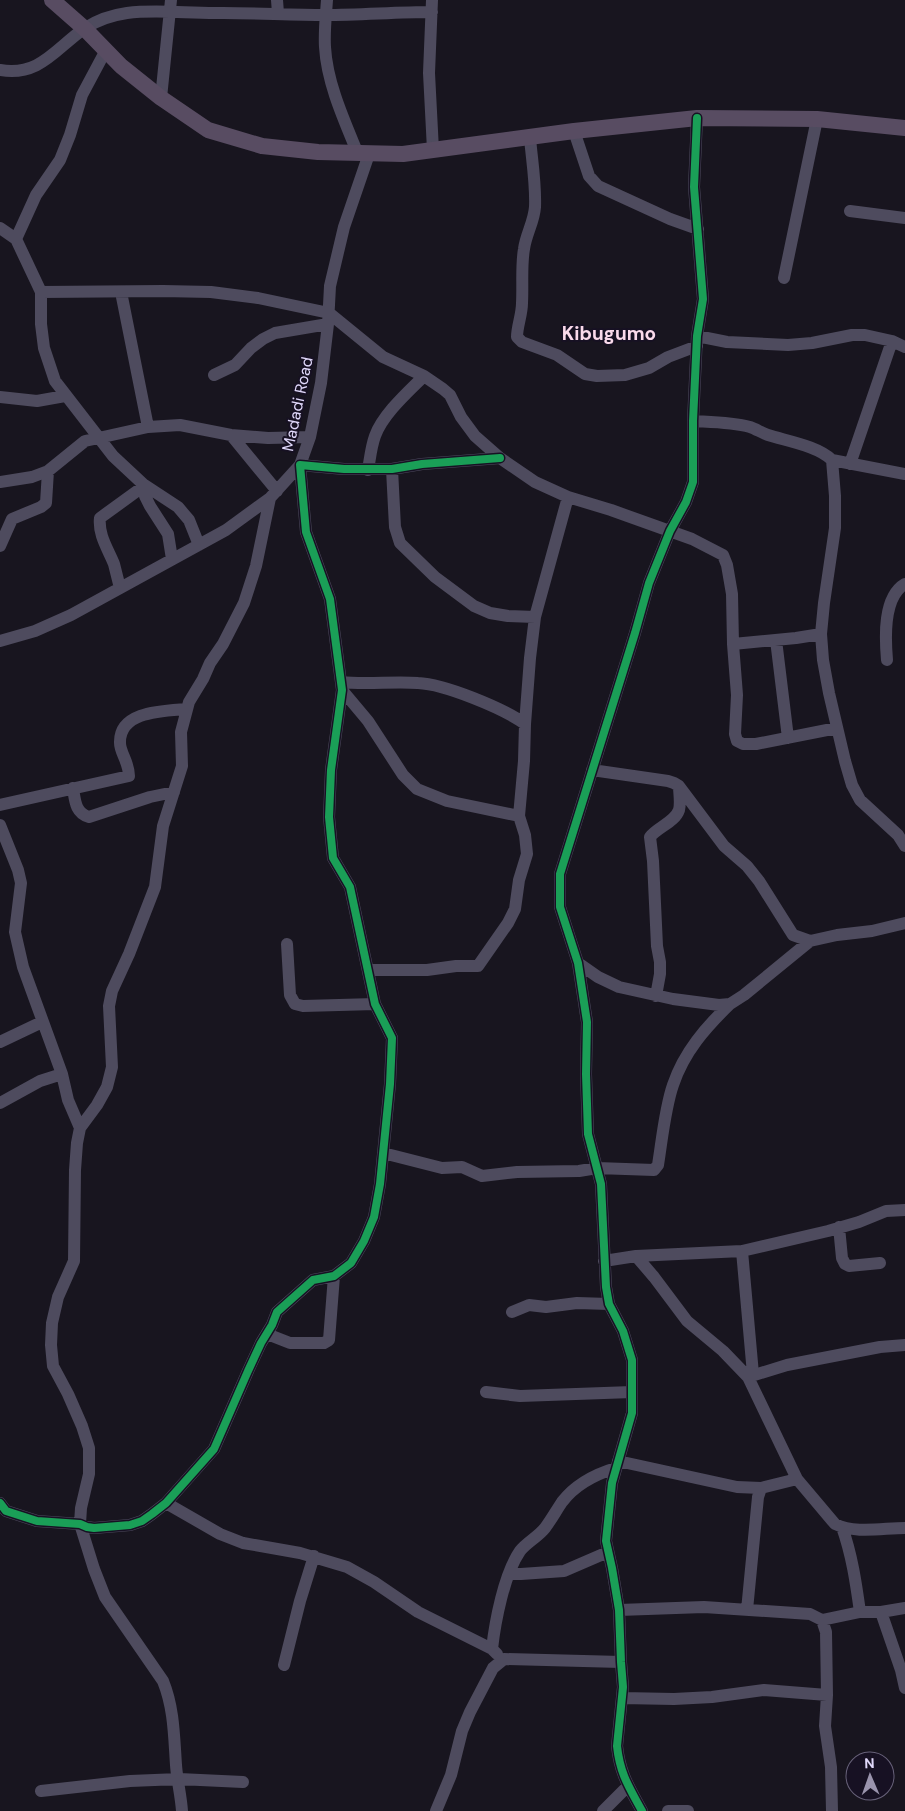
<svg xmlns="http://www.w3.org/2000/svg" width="905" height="1811" viewBox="0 0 905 1811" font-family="'DM Sans',sans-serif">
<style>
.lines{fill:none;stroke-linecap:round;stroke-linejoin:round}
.minor{stroke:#4e4b5e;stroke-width:12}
.major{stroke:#584c62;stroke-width:16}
.cycleway-casing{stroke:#171123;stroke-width:11}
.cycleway{stroke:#1a9f57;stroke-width:8}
.labels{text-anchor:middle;stroke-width:4;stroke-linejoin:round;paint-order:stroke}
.street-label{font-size:16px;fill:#e0d8fa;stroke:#171123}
.quarter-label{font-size:19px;font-weight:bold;fill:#fadaeb;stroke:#171123}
</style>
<rect width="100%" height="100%" fill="#18151f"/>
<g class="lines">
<path class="minor" d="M 277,0 L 278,13
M 327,0 C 326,15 324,31 325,47 C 327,83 344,120 358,154
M 432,0 L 429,73 L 433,150
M 0,70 C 40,77 56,48 85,28 C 98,20 112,15 127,13 C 159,9 191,14 223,13 C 257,13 291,15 325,15 C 361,15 396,12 432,12
M 161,98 L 171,0
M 574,131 L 589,176 L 598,186 L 670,219 L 698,229
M 530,138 C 532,161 536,184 535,207 C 534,222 526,234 524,249 C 521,266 523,285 522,303 C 522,315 517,326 517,337 L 522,342 L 557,355 L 585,374 L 597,376 L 625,375 L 649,368 L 668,357 L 697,346
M 850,211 L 905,218
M 0,228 L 16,239 L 41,292 L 41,324 L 44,348 L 55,381 L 113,456 L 143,484 L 178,507 L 189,520 L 199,545
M 16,239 L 36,195 L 60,160 L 70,135 L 82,95 L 106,50
M 784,278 L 817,119
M 41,292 L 163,291 L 211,292 L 258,298 L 329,313 L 383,357 L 424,376 L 443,389 L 450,395 L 461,417 L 475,436 L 500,458 L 535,482 L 568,497 L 611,510 L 692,539 L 723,555 L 727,565 L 732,594 L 733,644 L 796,638 L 821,634
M 121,292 L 148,427
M 697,336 L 727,342 L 788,345 L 812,343 L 852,335 L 865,335 L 892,341 L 905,347
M 214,375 L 235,365 L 251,348 L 263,339 L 275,333 L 328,324
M 0,397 L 37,401 L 65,396
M 693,421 C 711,422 732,422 750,427 C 756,429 762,433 768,435 C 787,441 818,446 832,460 L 835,496 L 835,528 L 824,603 L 821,634 L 823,660 L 829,693 L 845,761 L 852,785 L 860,800 L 898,835 L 905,846
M 231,435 L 277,491
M 832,460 L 905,474
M 850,464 L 892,341
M 392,469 L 395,527 L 400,543 L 435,577 L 474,606 L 490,613 L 508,616 L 535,617
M 368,470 C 370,459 371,447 375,436 C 383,414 408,392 424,376
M 0,482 L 32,477 L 48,471 L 85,441 L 148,427 L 180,425 L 231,435 L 268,438 L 310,437
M 143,484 L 145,496 L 150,506 L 168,534 L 172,559
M 0,546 L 12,519 L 41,507 L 46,503 L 48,471
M 120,588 C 118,580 116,572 114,564 C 108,549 98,535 100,518 L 144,486
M 776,640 L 788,738
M 0,641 L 35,631 L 71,615 L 226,530 L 270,498 L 300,465 L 310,437 L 321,383 L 328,324 L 330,286 L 344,227 L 369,154
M 733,644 L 737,695 L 735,734 L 737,741 L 743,744 L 756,744 L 837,728
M 887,660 C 885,637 883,597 905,584
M 341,682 C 367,685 392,681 418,683 C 444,684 503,708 525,724 L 524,761 L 519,816 L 525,835 L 527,854 L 519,880 L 515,909 L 508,923 L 478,966 L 456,966 L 427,970 L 368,970
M 342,690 L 368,721 L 403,775 L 417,789 L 447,801 L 519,816
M 525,724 L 530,658 L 535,617 L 568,497
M 592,770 L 668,781 L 674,783 L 679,786 L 724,846 L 747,866 L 759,881 L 793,935 L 810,941 L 837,935 L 872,931 L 905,923
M 73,788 C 75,800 75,813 89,817 L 150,797 L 174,792
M 0,805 L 129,776 C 129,762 120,753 120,743 C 119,711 163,711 187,709
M 0,825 L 18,870 L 21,883 L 15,932 L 23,967 L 62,1074 L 68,1100 L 80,1128
M 287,944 L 290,995 L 295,1004 L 303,1006 L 375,1004
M 578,963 L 598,977 L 619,987 L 673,999 L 719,1005 L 730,1004 L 744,995 L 810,941
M 656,996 L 660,974 L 660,962 L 657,946 L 653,861 L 650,837 C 658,827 675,822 679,810 C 681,803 679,793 679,786
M 0,1042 L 42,1022
M 0,1103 L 40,1081 L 62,1074
M 383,1153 L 442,1168 L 462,1167 L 482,1176 L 517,1172 L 579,1171 L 597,1168 L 654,1170 L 658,1165 C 662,1140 665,1108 673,1085 C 684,1052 706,1027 730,1004
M 839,1227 L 842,1258 L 845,1264 L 849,1266 L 880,1263
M 742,1251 L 753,1374
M 636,1256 L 654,1277 L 687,1321 L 723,1351 L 748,1377 L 797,1479 L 835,1524 C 855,1534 883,1528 905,1528
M 604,1261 L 636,1256 L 742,1251 L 828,1231 L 859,1222 L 886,1211 L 905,1210
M 512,1312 L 529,1305 L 546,1307 L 577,1303 L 609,1304
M 267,1334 L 290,1343 L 324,1343 L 329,1340 L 334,1276
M 748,1377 L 787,1365 L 880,1347 L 905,1345
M 486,1392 L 520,1396 L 632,1392
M 618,1461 L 737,1487 L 761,1488 L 797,1479
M 0,1503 L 6,1511 L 37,1521 L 80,1524 L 87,1527 L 94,1528 L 130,1525 L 142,1521 L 152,1514 L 166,1503 L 214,1449 L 248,1371 L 261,1343 L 272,1325 L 277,1312 L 313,1280 L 334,1276 L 351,1263 L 364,1241 L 374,1217 L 380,1184 L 390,1084 L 392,1038 L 375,1004 L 350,887 L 333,858 L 329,817 L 331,770 L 342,690 L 330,599 L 306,532 L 300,465 L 344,469 L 392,469 L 422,464 L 500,458
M 166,1503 L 220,1534 L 243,1543 L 300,1553 L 347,1567 L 374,1582 L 418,1612 L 492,1649
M 842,1527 C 852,1555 856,1583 860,1612
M 509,1574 L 521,1574 L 564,1571 L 608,1552
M 619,1610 L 704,1607 L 810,1614 L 822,1620 L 826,1632 L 827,1695 L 825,1726 L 831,1767 L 832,1811
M 747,1610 L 758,1497 L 761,1488
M 881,1612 L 901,1670 L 905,1688
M 822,1620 L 860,1612 L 881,1612 L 905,1608
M 497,1654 L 492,1649 C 495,1622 504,1574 520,1551 C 527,1542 538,1537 545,1528 C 551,1520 556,1511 562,1502 C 575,1485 596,1474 616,1468
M 284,1665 L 300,1601 L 314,1556
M 622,1698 L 674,1699 L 712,1697 L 764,1690 L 827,1695
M 41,1791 L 130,1781 L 179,1779 L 243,1782
M 182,1811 C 181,1796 177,1780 176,1765 C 174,1736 174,1708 163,1681 L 105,1597 L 94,1569 L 80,1524 L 81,1508 L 89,1474 L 89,1448 L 82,1426 L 68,1394 L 53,1366 L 51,1345 L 52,1323 L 58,1297 L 74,1261 L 75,1170 L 77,1143 L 80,1128 L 97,1105 L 107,1087 L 112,1067 L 109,1006 L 112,991 L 129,954 L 155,887 L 163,826 L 182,766 L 181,732 L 189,702 L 203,679 L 210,663 L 223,644 L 244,603 L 256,566 L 270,498
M 436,1811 L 451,1775 L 462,1731 L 470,1712 L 493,1668 L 504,1659 L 621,1662
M 603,1811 L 628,1786
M 642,1811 C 629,1787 620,1774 617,1746 L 623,1687 L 621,1662 L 619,1610 L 612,1568 L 606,1541 L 612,1483 L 632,1413 L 632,1360 L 623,1331 L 609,1304 L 606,1287 L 601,1184 L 588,1134 L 586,1074 L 587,1022 L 578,963 L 560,907 L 560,874 L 635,633 L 649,583 L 670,531 L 686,502 L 693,482 L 693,421 L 697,336 L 703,299 L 694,187 L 697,118
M 668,1811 L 688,1811"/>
<path class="major" d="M 52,0 L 85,29 L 121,66 L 161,98 L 208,130 L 262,146 L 318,152 L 403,154 L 574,131 L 697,118 L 817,119 L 905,128"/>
<defs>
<path id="cycleway" d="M 0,1503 L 6,1511 L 37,1521 L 80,1524 L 87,1527 L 94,1528 L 130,1525 L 142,1521 L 152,1514 L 166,1503 L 214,1449 L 248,1371 L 261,1343 L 272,1325 L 277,1312 L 313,1280 L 334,1276 L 351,1263 L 364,1241 L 374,1217 L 380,1184 L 390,1084 L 392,1038 L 375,1004 L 350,887 L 333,858 L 329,817 L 331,770 L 342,690 L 330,599 L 306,532 L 300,465 L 344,469 L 392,469 L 422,464 L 500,458
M 642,1811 C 629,1787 620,1774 617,1746 L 623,1687 L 621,1662 L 619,1610 L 612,1568 L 606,1541 L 612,1483 L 632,1413 L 632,1360 L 623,1331 L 609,1304 L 606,1287 L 601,1184 L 588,1134 L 586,1074 L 587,1022 L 578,963 L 560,907 L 560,874 L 635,633 L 649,583 L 670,531 L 686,502 L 693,482 L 693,421 L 697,336 L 703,299 L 694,187 L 697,118"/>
</defs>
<use href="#cycleway" class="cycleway-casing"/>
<use href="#cycleway" class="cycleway"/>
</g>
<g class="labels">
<g class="street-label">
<text transform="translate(297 404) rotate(-78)" y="6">Madadi Road</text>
</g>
<g class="quarter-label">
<text x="609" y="340">Kibugumo</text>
</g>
</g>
<g transform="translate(870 1776) rotate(358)"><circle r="24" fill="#171123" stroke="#676179"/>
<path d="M0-4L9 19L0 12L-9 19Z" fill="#9a94ad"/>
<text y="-8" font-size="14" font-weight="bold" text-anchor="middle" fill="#e0d8fa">N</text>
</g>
</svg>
